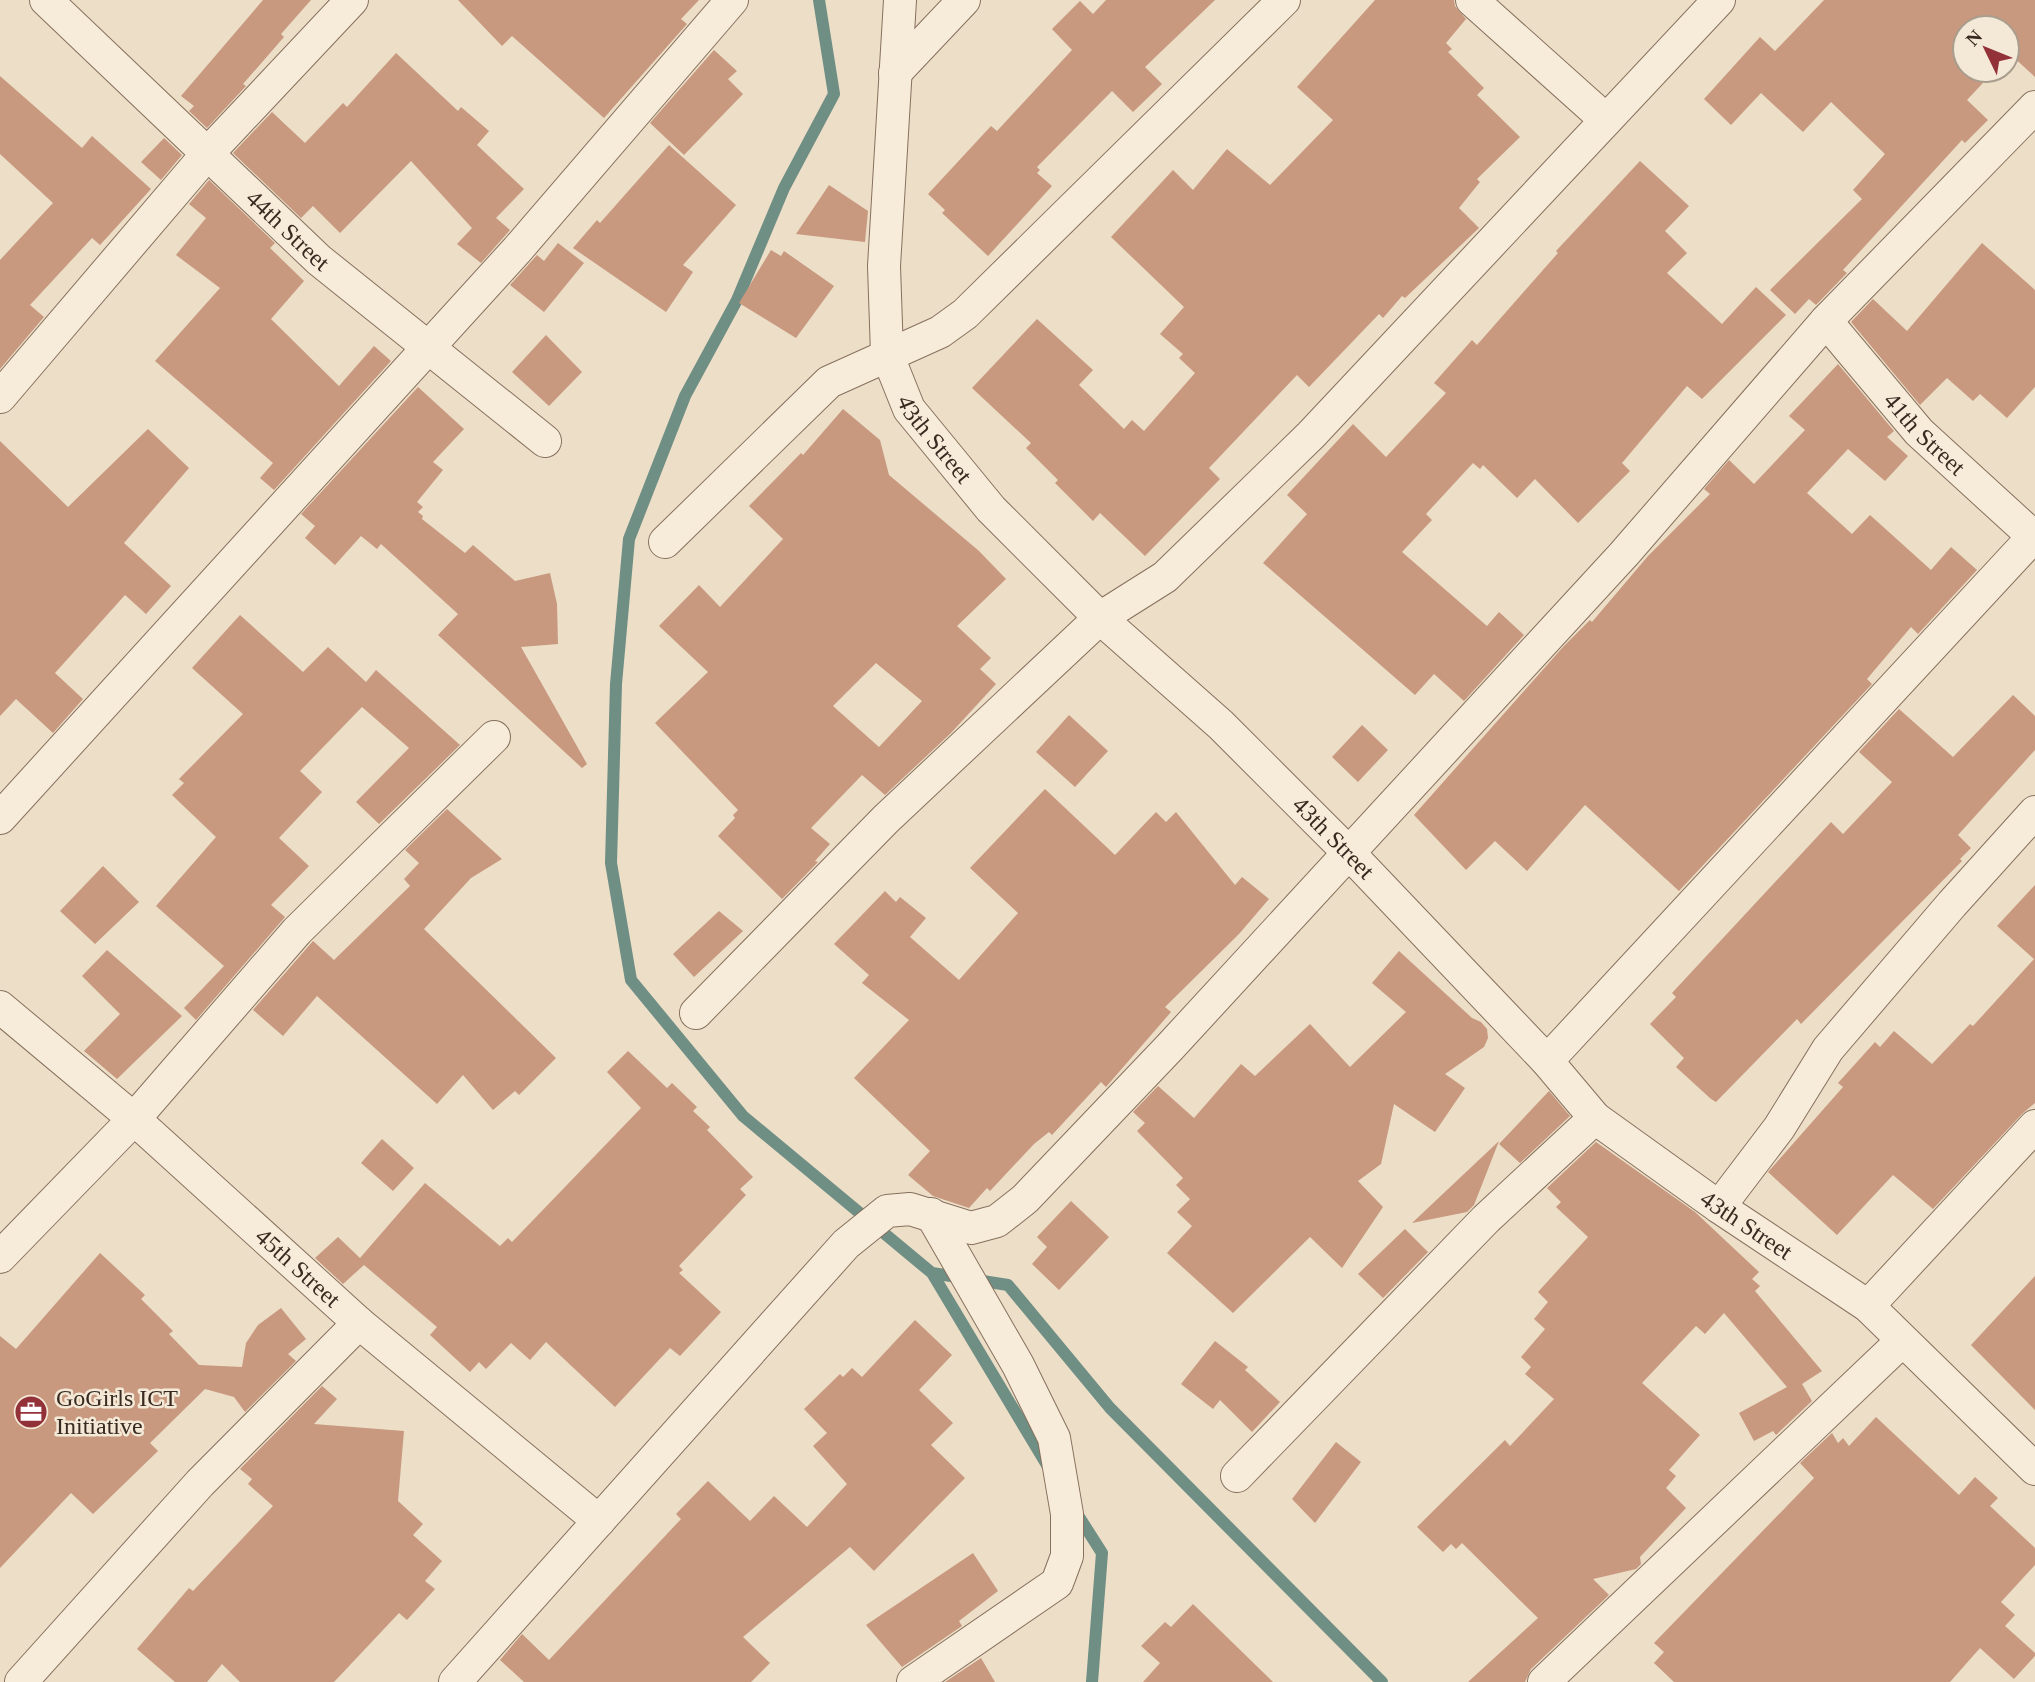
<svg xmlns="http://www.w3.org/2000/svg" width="2035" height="1682" viewBox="0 0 2035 1682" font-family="'Times New Roman',serif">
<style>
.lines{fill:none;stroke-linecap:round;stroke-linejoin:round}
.stream{stroke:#6f8e84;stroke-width:12}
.building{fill:#c8987f;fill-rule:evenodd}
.minor-casing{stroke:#87705d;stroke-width:34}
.minor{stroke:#f7ecda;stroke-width:32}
.labels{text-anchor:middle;stroke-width:5;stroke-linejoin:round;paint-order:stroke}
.street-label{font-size:24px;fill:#382a20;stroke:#f4e9d7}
.poi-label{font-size:24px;fill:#382a20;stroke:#f4e9d7;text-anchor:start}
</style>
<rect width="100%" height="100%" fill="#ecdec7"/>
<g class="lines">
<path class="stream" d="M 819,0 L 834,94 L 784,188 L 737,300 L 685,396 L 629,539 L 616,684 L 611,863 L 631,980 L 743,1116 L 932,1273 L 1050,1470
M 932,1273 L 1008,1285 L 1110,1408 L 1382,1682
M 1074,1509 L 1102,1553 L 1092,1682"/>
</g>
<path class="building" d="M 263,0 L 311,0 L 281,34 L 284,37 L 243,84 L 246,86 L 207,128 L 189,111 L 194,106 L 181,96 Z
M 458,0 L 699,0 L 681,19 L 687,24 L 604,118 L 512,36 L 502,46 Z
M 1106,0 L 1215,0 L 1145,67 L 1162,84 L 1133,112 L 1112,91 L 1037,167 L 1040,170 L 1037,173 L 1052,186 L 988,256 L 942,213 L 945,210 L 928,194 L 991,126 L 997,131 L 1072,50 L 1052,29 L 1080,1 L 1093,14 Z
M 1375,0 L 1454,0 L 1455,6 L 1466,19 L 1446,43 L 1452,49 L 1448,52 L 1484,88 L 1477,95 L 1520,137 L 1477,179 L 1480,182 L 1459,208 L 1479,228 L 1405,298 L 1402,296 L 1383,318 L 1379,314 L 1309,387 L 1297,375 L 1209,468 L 1220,479 L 1145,556 L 1100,513 L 1093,521 L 1055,483 L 1058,480 L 1026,448 L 1031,443 L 972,388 L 1037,319 L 1093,370 L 1079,385 L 1124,429 L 1132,420 L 1144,431 L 1195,373 L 1179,358 L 1183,354 L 1160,334 L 1184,307 L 1111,237 L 1173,170 L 1193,190 L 1227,149 L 1270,185 L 1333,120 L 1297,87 Z
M 1824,0 L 2035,0 L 2035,77 L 2010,54 L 2007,57 L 2007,28 L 1965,28 L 1965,70 L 1995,70 L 1967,100 L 1988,120 L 1965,143 L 1962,140 L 1843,270 L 1847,273 L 1816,305 L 1809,299 L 1795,314 L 1770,290 L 1862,199 L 1853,190 L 1885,154 L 1831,102 L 1803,132 L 1761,93 L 1731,125 L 1704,99 L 1760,37 L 1775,51 Z
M 714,50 L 737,71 L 728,79 L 743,94 L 684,155 L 650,123 Z
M 396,53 L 458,111 L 461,107 L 489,131 L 477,145 L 524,189 L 496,218 L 510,230 L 481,263 L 457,244 L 472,228 L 411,161 L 340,233 L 313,206 L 301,218 L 233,153 L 272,112 L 305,143 L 343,103 L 347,107 Z
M 0,76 L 82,148 L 92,136 L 151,189 L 100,245 L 92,238 L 30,305 L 44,317 L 0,369 L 0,260 L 53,203 L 0,154 Z
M 164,138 L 182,155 L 161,180 L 141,162 Z
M 669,145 L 736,205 L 683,265 L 693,272 L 666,312 L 573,248 L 597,220 L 600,223 Z
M 1640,161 L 1689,206 L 1665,231 L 1687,253 L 1667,273 L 1722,324 L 1756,287 L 1786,315 L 1702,399 L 1687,386 L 1622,463 L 1630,471 L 1578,523 L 1535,479 L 1517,498 L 1483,465 L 1480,469 L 1473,463 L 1426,514 L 1432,520 L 1402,552 L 1487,626 L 1499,612 L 1524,635 L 1464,701 L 1434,674 L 1415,695 L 1263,563 L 1307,514 L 1287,495 L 1353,424 L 1386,457 L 1446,393 L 1434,383 L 1472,340 L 1477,345 L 1558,253 L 1556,251 Z
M 209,180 L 275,243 L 270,248 L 304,281 L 271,319 L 339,386 L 374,346 L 391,361 L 274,490 L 260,478 L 273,463 L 155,361 L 220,288 L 176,255 L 206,218 L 189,204 Z
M 829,185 L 868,211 L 865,242 L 796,234 Z
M 558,243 L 584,263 L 544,312 L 510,285 L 537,255 L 544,261 Z
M 1982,243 L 2035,290 L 2035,387 L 2007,418 L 1980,394 L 1973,401 L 1947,378 L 1920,405 L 1851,322 L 1873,299 L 1907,331 Z
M 771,250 L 781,256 L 784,251 L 834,286 L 796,338 L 739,303 Z
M 546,335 L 582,372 L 549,406 L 512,372 Z
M 1838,364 L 1894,431 L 1887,437 L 1908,456 L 1885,481 L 1848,449 L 1807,493 L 1852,534 L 1870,515 L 1931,570 L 1951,547 L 1977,570 L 1918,634 L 1911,627 L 1867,679 L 1872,684 L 1679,891 L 1585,805 L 1527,871 L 1495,841 L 1466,870 L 1414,815 L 1563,647 L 1590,620 L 1592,622 L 1648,556 L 1710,494 L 1704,489 L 1729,460 L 1754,484 L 1805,430 L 1789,416 Z
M 418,387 L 464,429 L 433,462 L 443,470 L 417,502 L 423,507 L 418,512 L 423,516 L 422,519 L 465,553 L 473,545 L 515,581 L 550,573 L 557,604 L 558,644 L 521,647 L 587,764 L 582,768 L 438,635 L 458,614 L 381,544 L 377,549 L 361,536 L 335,565 L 305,538 L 315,526 L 301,514 Z
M 843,409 L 880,440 L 889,475 L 979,551 L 1006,579 L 957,626 L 991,658 L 980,669 L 996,684 L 951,733 L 885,795 L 862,775 L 811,828 L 830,844 L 815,861 L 818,862 L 782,899 L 718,836 L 735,818 L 733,815 L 738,810 L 655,723 L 708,672 L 659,626 L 699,585 L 720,607 L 783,539 L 749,506 L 801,453 L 803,455 ZM 876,663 L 922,701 L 879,747 L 833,706 Z
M 148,429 L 189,468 L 124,543 L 171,586 L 146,614 L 125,595 L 55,673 L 83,699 L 53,733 L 16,699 L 0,716 L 0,441 L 68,507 Z
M 240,615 L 303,672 L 328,647 L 366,682 L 376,670 L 460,745 L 379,824 L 356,802 L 409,748 L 362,707 L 300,771 L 322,792 L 279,838 L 309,866 L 271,905 L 285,917 L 196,1020 L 184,1008 L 224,966 L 156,906 L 216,837 L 172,795 L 184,783 L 179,779 L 243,714 L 192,668 Z
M 2013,695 L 2035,716 L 2035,750 L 1958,835 L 1971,848 L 1960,859 L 1962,861 L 1801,1024 L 1797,1019 L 1716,1102 L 1711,1099 L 1676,1067 L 1684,1058 L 1650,1024 L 1676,997 L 1672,993 L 1831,822 L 1843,834 L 1892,782 L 1859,752 L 1899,709 L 1953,757 Z
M 1069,715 L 1108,751 L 1075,787 L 1036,752 Z
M 1362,725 L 1388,750 L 1358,782 L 1332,757 Z
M 1045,789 L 1115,855 L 1156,812 L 1166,822 L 1176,812 L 1235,885 L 1242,877 L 1269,899 L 1239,934 L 1165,1007 L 1171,1012 L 1106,1087 L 1101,1082 L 1052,1135 L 1049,1132 L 1034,1144 L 990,1191 L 987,1188 L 969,1208 L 933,1196 L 908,1175 L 930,1151 L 854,1078 L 909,1020 L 862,983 L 869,975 L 834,944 L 885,891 L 896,902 L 900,897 L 926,918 L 910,937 L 959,980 L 1018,913 L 970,868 Z
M 447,809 L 502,859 L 471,878 L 424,929 L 556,1058 L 519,1095 L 515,1091 L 493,1110 L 463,1075 L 437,1104 L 317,996 L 283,1036 L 253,1010 L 313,941 L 334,960 L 410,886 L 404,879 L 419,863 L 405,850 Z
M 103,866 L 139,902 L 95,944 L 60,911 Z
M 2035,885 L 2035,1103 L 2022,1114 L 1933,1209 L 1893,1175 L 1837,1235 L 1768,1172 L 1843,1087 L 1838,1083 L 1875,1042 L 1880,1047 L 1894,1031 L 1932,1064 L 1970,1024 L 1973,1026 L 2034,959 L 1997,926 Z
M 719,911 L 743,931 L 694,977 L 673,954 Z
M 107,950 L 182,1016 L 117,1079 L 84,1051 L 120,1014 L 82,976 Z
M 1399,951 L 1472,1018 L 1481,1022 L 1487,1029 L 1488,1038 L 1484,1047 L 1445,1074 L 1465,1088 L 1435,1132 L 1394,1104 L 1381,1164 L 1358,1181 L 1383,1207 L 1342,1268 L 1310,1237 L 1233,1313 L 1167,1253 L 1192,1226 L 1177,1212 L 1190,1199 L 1176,1185 L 1183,1178 L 1137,1131 L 1145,1123 L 1133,1112 L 1158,1086 L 1194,1118 L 1241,1064 L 1255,1076 L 1310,1024 L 1350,1067 L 1406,1012 L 1372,983 Z
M 628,1051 L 667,1088 L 672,1083 L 697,1107 L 693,1111 L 710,1127 L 707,1130 L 753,1177 L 740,1189 L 746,1195 L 679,1266 L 683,1270 L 679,1273 L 721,1312 L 680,1356 L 670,1348 L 615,1407 L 546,1342 L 530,1360 L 511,1343 L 486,1369 L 479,1362 L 470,1372 L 430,1335 L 437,1327 L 364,1265 L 343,1284 L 315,1258 L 338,1237 L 360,1258 L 425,1183 L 500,1246 L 508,1238 L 512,1242 L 641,1108 L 607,1072 Z
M 1549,1091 L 1570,1116 L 1520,1163 L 1499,1144 Z
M 382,1139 L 414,1168 L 393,1191 L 361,1163 Z
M 1499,1141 L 1474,1205 L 1467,1212 L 1412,1223 Z
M 1596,1142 L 1695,1212 L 1759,1272 L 1752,1279 L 1760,1286 L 1755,1291 L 1822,1371 L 1802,1384 L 1812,1401 L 1776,1435 L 1773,1431 L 1754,1441 L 1739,1413 L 1787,1387 L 1724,1313 L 1705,1334 L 1696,1326 L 1642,1383 L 1700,1435 L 1669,1470 L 1676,1476 L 1666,1488 L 1686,1508 L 1640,1557 L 1641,1564 L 1636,1569 L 1593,1579 L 1609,1595 L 1531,1669 L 1525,1682 L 1468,1682 L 1538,1618 L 1462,1543 L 1456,1549 L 1451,1544 L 1443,1552 L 1417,1527 L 1505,1440 L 1510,1446 L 1554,1399 L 1525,1374 L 1531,1367 L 1521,1357 L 1545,1329 L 1534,1319 L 1548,1302 L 1538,1292 L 1588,1237 L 1556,1207 L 1561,1202 L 1547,1188 Z
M 1071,1201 L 1109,1237 L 1059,1290 L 1032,1264 L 1047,1247 L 1037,1237 Z
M 1405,1229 L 1428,1252 L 1383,1298 L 1358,1274 Z
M 100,1253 L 145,1295 L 141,1299 L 173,1331 L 169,1334 L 199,1365 L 242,1367 L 246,1343 L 258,1325 L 281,1308 L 306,1339 L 288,1354 L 296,1361 L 245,1412 L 234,1397 L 205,1389 L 150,1443 L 158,1451 L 93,1514 L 71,1493 L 0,1568 L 0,1336 L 16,1349 Z
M 2035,1276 L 2035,1410 L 1971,1345 Z
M 915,1320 L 952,1355 L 919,1390 L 953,1423 L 931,1445 L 965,1478 L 874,1571 L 850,1547 L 743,1637 L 770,1663 L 751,1682 L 524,1682 L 500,1660 L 522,1634 L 549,1660 L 681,1519 L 676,1514 L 708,1481 L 750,1521 L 774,1496 L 807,1527 L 847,1484 L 813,1446 L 827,1433 L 804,1409 L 840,1374 L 843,1377 L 852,1368 L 862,1377 Z
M 1215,1341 L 1248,1367 L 1245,1370 L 1280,1402 L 1252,1432 L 1220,1400 L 1213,1409 L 1181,1384 Z
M 322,1386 L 337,1399 L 314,1424 L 404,1431 L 398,1501 L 423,1524 L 413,1535 L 442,1561 L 425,1581 L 435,1589 L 407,1620 L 399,1613 L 334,1682 L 240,1682 L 222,1664 L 207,1682 L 175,1682 L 137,1649 L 189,1588 L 193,1591 L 273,1506 L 248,1484 L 252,1479 L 240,1469 Z
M 1876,1417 L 1959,1495 L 1975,1477 L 1998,1498 L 1990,1506 L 2035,1548 L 2035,1565 L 2001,1602 L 2015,1615 L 2005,1626 L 2035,1653 L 2035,1656 L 2014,1679 L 1980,1648 L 1950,1682 L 1674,1682 L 1654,1663 L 1664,1652 L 1654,1643 L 1814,1478 L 1800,1463 L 1832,1433 L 1838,1443 L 1843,1438 L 1849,1446 Z
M 1336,1442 L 1361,1462 L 1315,1523 L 1292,1499 Z
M 973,1553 L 998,1591 L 959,1621 L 962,1626 L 902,1667 L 866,1625 Z
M 1193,1604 L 1273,1682 L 1143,1682 L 1160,1663 L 1141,1646 L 1165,1622 L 1171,1627 Z
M 981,1658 L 995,1682 L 945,1682 Z"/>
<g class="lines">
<defs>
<g id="minor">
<path id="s1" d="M 46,0 L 319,260 L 545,441"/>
<path id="s2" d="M 900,0 L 884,266 L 887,354 L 909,409 L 991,509 L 1100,618 L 1221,725 L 1348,852 L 1547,1061 L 1595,1118 L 1719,1207 L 1868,1306 L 2035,1469"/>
<path d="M 1472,0 L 1606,120"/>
<path d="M 895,73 L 964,0"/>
<path id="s3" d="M 1826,321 L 1919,432 L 2035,538"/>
<path d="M 0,397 L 208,153 L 352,0"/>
<path d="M 665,542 L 829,382 L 940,332 L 965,314 L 1284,0"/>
<path d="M 0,818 L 517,250 L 732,0"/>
<path id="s4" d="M 0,1007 L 134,1119 L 359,1323 L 599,1521"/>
<path d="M 696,1013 L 886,819 L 1100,618 L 1165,577 L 1311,435 L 1719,0"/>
<path d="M 1547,1061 L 2035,535"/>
<path d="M 1719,1207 L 1779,1128 L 1828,1049 L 1952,904 L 2035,812"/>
<path d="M 0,1257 L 134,1119 L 297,931 L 494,737"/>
<path d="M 1868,1306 L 2035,1126"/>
<path d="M 1237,1476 L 1486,1219 L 1595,1118"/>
<path d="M 21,1682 L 200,1483 L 359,1323"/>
<path d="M 455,1682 L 846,1244 L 887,1211 L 910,1209 L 971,1228 L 997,1221 L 1025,1199 L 1170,1047 L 1624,554 L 1826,321 L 2035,107"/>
<path d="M 913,1682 L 1057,1583 L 1067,1556 L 1067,1514 L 1054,1438 L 1018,1365 L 931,1214"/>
<path d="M 1544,1682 L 1902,1341"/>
</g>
</defs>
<use href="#minor" class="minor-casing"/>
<use href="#minor" class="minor"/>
</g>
<defs>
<symbol id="office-disc" viewBox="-11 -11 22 22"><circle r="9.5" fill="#933139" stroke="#f4e9d7"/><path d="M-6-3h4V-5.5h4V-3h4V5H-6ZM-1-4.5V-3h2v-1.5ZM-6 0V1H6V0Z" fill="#fff"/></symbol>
</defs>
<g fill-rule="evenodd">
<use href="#office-disc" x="12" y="1393" width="38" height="38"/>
</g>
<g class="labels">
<g class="street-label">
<text dy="8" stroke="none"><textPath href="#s1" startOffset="334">44th Street</textPath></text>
<text dy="8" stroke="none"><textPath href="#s3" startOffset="150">41th Street</textPath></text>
<text dy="8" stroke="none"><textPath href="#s2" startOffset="453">43th Street</textPath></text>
<text dy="8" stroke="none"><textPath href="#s2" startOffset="1018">43th Street</textPath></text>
<text dy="8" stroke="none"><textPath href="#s2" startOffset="1587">43th Street</textPath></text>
<text dy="8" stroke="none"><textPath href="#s4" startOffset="396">45th Street</textPath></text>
</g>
<g class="poi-label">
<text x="56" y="1406">GoGirls ICT<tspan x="56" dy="28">Initiative</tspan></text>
</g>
</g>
<g transform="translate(1986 49) rotate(313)"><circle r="33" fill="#f4e9d7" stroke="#a99d8e" stroke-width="2"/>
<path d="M0-5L12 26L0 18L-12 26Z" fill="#933139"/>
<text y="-10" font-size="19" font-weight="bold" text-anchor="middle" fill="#382a20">N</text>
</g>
</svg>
